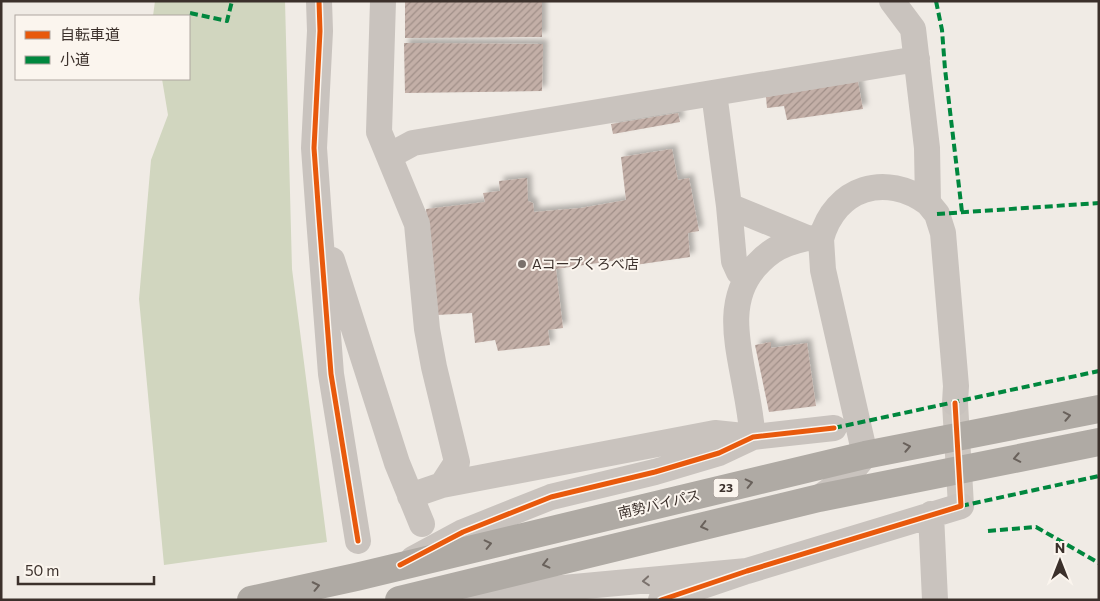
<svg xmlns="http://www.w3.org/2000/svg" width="1100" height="601" viewBox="0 0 1100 601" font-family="Commissioner,'Noto Sans JP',sans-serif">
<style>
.green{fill:#d1d6bf}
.building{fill:url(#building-hatch);filter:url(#shadow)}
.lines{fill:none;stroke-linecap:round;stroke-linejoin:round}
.minor-tunnel{stroke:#ccc6c0;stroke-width:26;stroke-dasharray:26 13;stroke-linecap:butt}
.minor{stroke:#c9c3be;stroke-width:26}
.highway{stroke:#afaaa4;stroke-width:28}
.quiet{stroke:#00873e;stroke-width:4;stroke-dasharray:8 4;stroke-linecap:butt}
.cycleway-casing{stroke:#fbf5ee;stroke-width:8}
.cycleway{stroke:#e8590c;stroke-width:5}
.oneway{stroke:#69615b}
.oneway2{stroke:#7b726d}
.poi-dot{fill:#7a716c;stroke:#fbf5ee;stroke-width:2}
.labels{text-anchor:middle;stroke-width:4;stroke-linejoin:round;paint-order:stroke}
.shield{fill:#fbf5ee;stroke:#756b66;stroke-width:1}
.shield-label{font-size:12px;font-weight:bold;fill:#3b302b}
.poi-label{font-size:14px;fill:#3b302b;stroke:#fbf5ee;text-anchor:start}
.street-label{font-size:14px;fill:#3b302b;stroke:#fbf5ee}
</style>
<defs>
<pattern id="building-hatch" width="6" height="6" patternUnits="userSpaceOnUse" patternTransform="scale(1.25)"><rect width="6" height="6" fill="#c3afa7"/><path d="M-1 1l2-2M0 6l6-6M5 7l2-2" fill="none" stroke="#a08f88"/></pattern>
<filter id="shadow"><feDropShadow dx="4.5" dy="-4.5" stdDeviation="2.5" flood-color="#0004"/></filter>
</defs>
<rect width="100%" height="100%" fill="#f0ebe5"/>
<path class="green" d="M 155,1 L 285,1 L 292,269 L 327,542 L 164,565 L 139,299 L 151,160 L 168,115 L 162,79 L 189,79 L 189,16 L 153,16 Z"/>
<path class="building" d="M 405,1 L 542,1 L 542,37 L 405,38 Z
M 404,43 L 543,44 L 542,91 L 405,93 Z
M 858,82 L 863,109 L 787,120 L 784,106 L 767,108 L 766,97 Z
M 678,113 L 680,122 L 613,134 L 611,124 Z
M 672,149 L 678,180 L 689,178 L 699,231 L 688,233 L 690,257 L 635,265 L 633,258 L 556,269 L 563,328 L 548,330 L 550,345 L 498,351 L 495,340 L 475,343 L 472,313 L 437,315 L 426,209 L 485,202 L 483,193 L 500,191 L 499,181 L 527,178 L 528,201 L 533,203 L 534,212 L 581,208 L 626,200 L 621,157 Z
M 771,342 L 771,348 L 807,343 L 816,406 L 769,412 L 755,345 Z"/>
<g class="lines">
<path class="minor-tunnel" d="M 955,403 L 961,506"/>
<path class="minor" d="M 319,1 L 320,31 L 314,148 L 319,218 L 331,374 L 358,541
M 383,1 L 379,132 L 417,224 L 427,329 L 434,367 L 457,462 L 442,485 L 410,496
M 892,1 L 913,29 L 927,148 L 928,203 L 937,214 L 943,233 L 956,386 L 955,403
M 389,156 L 413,143 L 917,59
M 729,206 L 734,261 L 739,272 L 747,278
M 807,238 L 821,239 L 823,270 L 865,455 L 846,479 L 819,498
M 821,239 C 835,187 886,172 928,203
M 332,260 L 397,463 L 422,524
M 442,485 L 715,433 L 753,437 C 751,421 749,406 746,391 C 739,349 724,302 755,267 C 771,249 784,243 807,238 L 729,206 L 714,93
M 931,514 L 935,600
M 413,559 L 463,532 L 551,497 L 655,472 L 719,453 L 753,437 L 834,428
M 441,597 L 499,594 L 747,571
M 661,600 L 747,571 L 961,506"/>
<path class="highway" d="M 251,600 L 356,577 L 865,455 L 1099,409
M 399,600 L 819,498 L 1099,442"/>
<path class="quiet" d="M 936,1 L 942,30 L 945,69 L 962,212
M 190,13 L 227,21 L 232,1
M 937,214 L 1099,203
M 834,428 L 1099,371
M 961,506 L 1099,476
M 988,531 L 1036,527 L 1099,563"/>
<defs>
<path id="cycleway" d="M 319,1 L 320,31 L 314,148 L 319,218 L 331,374 L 358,541
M 400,565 L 463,532 L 551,497 L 655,472 L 719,453 L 753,437 L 834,428
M 661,600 L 747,571 L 961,506 L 955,403"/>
</defs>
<use href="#cycleway" class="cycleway-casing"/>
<use href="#cycleway" class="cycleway"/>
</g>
<defs><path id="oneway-chevron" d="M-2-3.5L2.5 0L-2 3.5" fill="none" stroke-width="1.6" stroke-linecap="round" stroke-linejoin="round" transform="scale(1.25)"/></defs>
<g class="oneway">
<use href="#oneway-chevron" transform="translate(1067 416) rotate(-11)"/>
<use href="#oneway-chevron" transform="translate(907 447) rotate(-11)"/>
<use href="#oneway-chevron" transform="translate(1017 458) rotate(169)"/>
<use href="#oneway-chevron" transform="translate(749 483) rotate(-13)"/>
<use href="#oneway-chevron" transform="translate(704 526) rotate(166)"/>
<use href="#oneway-chevron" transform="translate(488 544) rotate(-13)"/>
<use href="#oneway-chevron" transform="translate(546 564) rotate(166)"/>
<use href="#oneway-chevron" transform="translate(316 586) rotate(-12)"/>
</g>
<use class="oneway2" href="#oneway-chevron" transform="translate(646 581) rotate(175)"/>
<circle class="poi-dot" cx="522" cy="264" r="5"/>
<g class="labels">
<rect class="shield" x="713.5" y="478.5" width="25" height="19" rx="4"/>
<g class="shield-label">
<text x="726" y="492">23</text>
</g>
<g class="poi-label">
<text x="532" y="269">Aコープくろべ店</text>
</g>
<g class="street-label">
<text transform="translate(659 504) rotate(-13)" y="5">南勢バイパス</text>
</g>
</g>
<rect width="1100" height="601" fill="none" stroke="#3b302b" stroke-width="5"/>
<rect x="15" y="15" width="175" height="65" fill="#fbf5ee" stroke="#aea6a0"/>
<rect x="25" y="31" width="25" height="8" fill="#e8590c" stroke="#aea6a0"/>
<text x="60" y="40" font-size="15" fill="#3b302b">自転車道</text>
<rect x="25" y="56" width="25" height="8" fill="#00873e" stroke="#aea6a0"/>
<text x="60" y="65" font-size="15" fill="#3b302b">小道</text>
<g transform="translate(1060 561)" stroke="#fbf5ee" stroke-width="4" paint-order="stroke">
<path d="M0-4L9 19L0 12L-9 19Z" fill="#3b302b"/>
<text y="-8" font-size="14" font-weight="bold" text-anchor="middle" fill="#3b302b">N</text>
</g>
<path d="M18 576v8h136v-8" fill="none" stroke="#3b302b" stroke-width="2.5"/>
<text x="25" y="576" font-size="15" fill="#3b302b" stroke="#fbf5ee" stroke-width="4" paint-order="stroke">50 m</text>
</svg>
